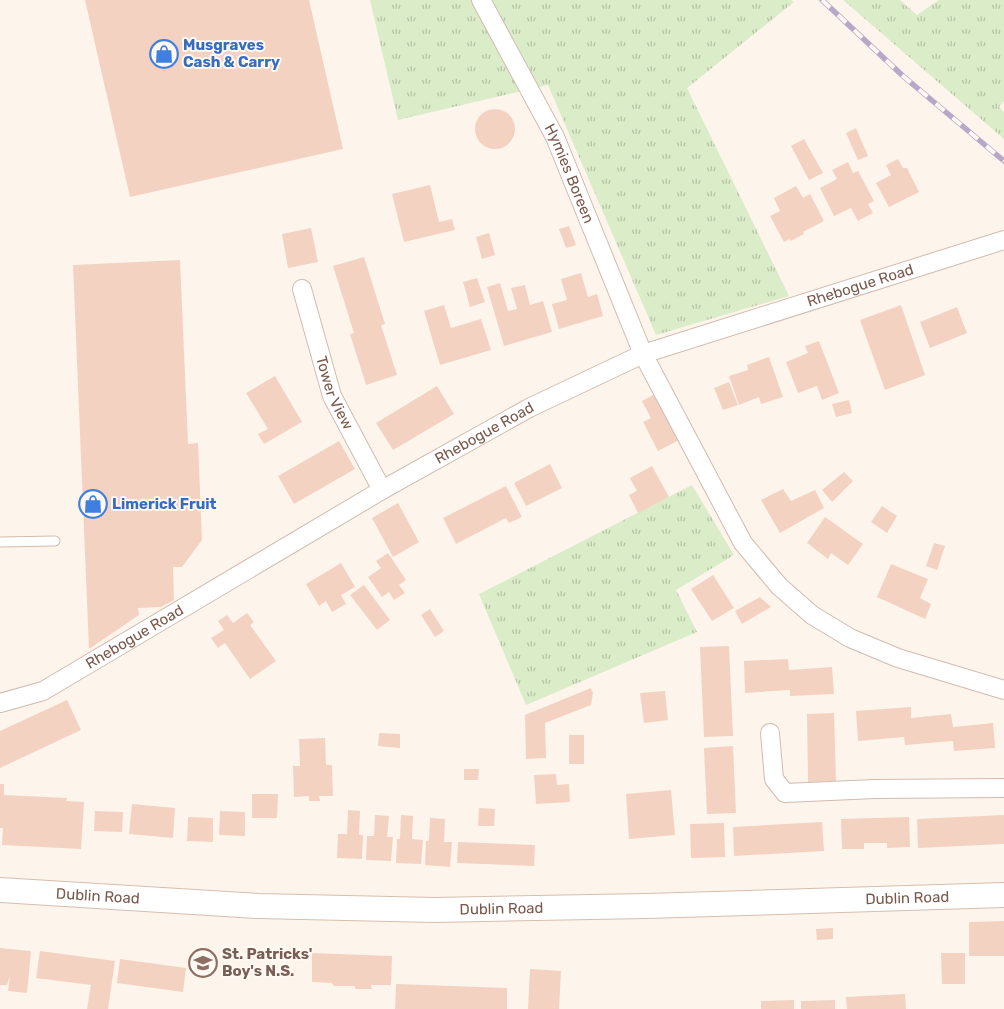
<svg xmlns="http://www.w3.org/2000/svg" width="1004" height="1009" viewBox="0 0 1004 1009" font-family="Rubik,sans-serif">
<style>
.grass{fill:url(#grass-tufts)}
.building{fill:#f4d2c2}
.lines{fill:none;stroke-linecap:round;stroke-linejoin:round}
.lane-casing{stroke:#d1bbaf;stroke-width:11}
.street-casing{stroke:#d1bbaf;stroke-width:20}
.secondary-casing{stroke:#d6beaf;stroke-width:26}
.lane{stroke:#fff;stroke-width:9}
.street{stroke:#fff;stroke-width:18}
.secondary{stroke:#fff;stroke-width:24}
.rail-casing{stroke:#b7a7c9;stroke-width:5.5}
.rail{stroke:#fff9f3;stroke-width:4;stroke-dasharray:11;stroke-linecap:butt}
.labels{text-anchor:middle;stroke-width:4;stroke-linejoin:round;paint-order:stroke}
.shop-label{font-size:15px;font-weight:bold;fill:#366cbe;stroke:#fff9f3;text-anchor:start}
.street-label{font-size:15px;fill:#7a594c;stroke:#fff9f3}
.education-label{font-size:15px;font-weight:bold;fill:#785e54;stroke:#fff9f3;text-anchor:start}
</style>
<defs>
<pattern id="grass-tufts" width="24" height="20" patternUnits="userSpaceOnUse" patternTransform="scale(1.25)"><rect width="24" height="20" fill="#daecc8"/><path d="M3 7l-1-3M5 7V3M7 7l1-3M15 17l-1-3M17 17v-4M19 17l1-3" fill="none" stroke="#b6c2a5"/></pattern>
</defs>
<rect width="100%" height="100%" fill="#fdf5eb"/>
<path class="grass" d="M 370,0 L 791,0 L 794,2 L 687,88 L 789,296 L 656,335 L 548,85 L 398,120 Z
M 843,0 L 900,0 L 917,15 L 939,0 L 1004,0 L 1004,101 L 999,107 L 1004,112 L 1004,139 Z
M 692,485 L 734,555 L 676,590 L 697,632 L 526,705 L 479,594 Z"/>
<path class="building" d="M 85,0 L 309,0 L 343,149 L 130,197 Z
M475 129a20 20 0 1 1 40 0a20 20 0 1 1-40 0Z
M 856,128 L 868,156 L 858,160 L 846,133 Z
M 804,139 L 823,173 L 809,180 L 791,146 Z
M 898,159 L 903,168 L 907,168 L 919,192 L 889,207 L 876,183 L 891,175 L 886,165 Z
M 848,162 L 853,173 L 858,171 L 874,201 L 868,204 L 873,213 L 858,221 L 851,208 L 834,216 L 820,188 L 837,179 L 832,170 Z
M 430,185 L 439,222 L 452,219 L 455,230 L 404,242 L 392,194 Z
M 796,186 L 803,198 L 810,194 L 824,221 L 803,232 L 804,234 L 791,241 L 789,239 L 784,242 L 770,216 L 780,211 L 774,198 Z
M 569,226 L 576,245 L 566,248 L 559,229 Z
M 311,228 L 318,262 L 288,268 L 282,234 Z
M 489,233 L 495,255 L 482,259 L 476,237 Z
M 364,257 L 385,324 L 381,325 L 397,375 L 366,385 L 350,334 L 354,333 L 333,266 Z
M 180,260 L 188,444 L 198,443 L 202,540 L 182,567 L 173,567 L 174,600 L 161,607 L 138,608 L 139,615 L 89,649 L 73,265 Z
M 581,273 L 588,297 L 597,294 L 603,316 L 559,329 L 552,304 L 567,300 L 561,279 Z
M 477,278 L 485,302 L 470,307 L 463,282 Z
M 500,283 L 508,311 L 517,309 L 511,288 L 525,285 L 530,305 L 543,301 L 552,332 L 504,346 L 487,287 Z
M 444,305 L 451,328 L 481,319 L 491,350 L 440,365 L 424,311 Z
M 901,305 L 925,375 L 885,390 L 860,320 Z
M 957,307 L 967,333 L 930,348 L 920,322 Z
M 819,341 L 839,393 L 822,400 L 817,386 L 798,393 L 786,362 L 808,353 L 805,346 Z
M 769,357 L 783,397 L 761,404 L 759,397 L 739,405 L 729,376 L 748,370 L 747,365 Z
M 275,376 L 302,422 L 264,444 L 258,434 L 268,429 L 246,393 Z
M 729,382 L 738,405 L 723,410 L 714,388 Z
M 437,386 L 454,414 L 393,450 L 376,423 Z
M 655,394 L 679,440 L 658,451 L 643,422 L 651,418 L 642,401 Z
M 849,400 L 852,413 L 836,417 L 832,404 Z
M 339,441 L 355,469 L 294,504 L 278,476 Z
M 550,464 L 562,488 L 526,506 L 514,483 Z
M 652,466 L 669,497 L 638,513 L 629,495 L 637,491 L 630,478 Z
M 844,472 L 853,481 L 832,502 L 822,490 Z
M 506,486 L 522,517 L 509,523 L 506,518 L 456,544 L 443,518 Z
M 783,489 L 791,501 L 815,490 L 824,508 L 780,533 L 761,500 Z
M 398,503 L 419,542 L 393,557 L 372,518 Z
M 882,506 L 897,516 L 887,533 L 871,522 Z
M 825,517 L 863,544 L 848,565 L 831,553 L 828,559 L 807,543 Z
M 934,543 L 945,546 L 937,570 L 926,566 Z
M 388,553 L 406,580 L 399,585 L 405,593 L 394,600 L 389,592 L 382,597 L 368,577 L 381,568 L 376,561 Z
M 341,563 L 355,587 L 341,595 L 346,604 L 332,612 L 326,601 L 319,606 L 306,584 Z
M 891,564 L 928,579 L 920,598 L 931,604 L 925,619 L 877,597 Z
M 713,575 L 734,608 L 712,621 L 691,589 Z
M 364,585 L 390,620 L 377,630 L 350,595 Z
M 760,597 L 771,607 L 742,624 L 735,611 Z
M 430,609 L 444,631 L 435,637 L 421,615 Z
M 247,613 L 254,622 L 250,625 L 276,661 L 250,679 L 225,643 L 218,648 L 211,638 L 224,630 L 218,621 L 227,615 L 233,623 Z
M 729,646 L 733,736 L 704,737 L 700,647 Z
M 788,659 L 789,670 L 832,667 L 834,694 L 790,696 L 790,690 L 745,693 L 744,661 Z
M 591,688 L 593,693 L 591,705 L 545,723 L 546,758 L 526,759 L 525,715 Z
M 665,691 L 668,720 L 644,723 L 640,693 Z
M 67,700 L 81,730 L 0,768 L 0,731 Z
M 911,707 L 911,718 L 951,714 L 953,727 L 993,723 L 995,748 L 954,751 L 953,741 L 905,745 L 904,737 L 858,741 L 856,711 Z
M 834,713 L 836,781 L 808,782 L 807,714 Z
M 379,733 L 400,734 L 400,748 L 378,746 Z
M 569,735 L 584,735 L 584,764 L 569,764 Z
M 325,738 L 326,765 L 332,765 L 333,796 L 319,796 L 320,801 L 309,801 L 309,796 L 294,797 L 293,766 L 300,766 L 299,739 Z
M 733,746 L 736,813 L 707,814 L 704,748 Z
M 464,769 L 479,769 L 478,780 L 464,780 Z
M 556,774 L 557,785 L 569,784 L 570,802 L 536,804 L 534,775 Z
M 0,784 L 4,784 L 4,795 L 67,798 L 66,801 L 84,802 L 81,849 L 2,845 L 3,828 L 0,828 Z
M 671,790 L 675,835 L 629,839 L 626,794 Z
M 252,794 L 278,794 L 277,818 L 252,818 Z
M 132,804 L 175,808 L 173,838 L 129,834 Z
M 479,808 L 495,809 L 494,826 L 478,826 Z
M 348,810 L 360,811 L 359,835 L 363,835 L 362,859 L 337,858 L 338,834 L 347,834 Z
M 95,811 L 123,812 L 122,832 L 94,831 Z
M 220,811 L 245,812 L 245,836 L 219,835 Z
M 375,815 L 389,816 L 387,837 L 393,837 L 391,861 L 366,860 L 367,836 L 374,836 Z
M 401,815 L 413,816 L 412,839 L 423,840 L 421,864 L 396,863 L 397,839 L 400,839 Z
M 1004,815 L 1004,844 L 918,848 L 917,819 Z
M 188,817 L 213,818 L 213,842 L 187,841 Z
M 909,817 L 910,847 L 887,848 L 887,843 L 864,843 L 864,849 L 842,849 L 841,819 Z
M 430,818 L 445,819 L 444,842 L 452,842 L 450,867 L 425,865 L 426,841 L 429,841 Z
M 822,822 L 824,851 L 734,856 L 733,827 Z
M 724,823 L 725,857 L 691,858 L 690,824 Z
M 458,842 L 535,845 L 534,866 L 457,863 Z
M 1004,921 L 1004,956 L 969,956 L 969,922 Z
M 833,928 L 833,939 L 817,940 L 816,929 Z
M 0,948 L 31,951 L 27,993 L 8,991 L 10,976 L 7,985 L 0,985 Z
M 40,951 L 115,961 L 108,1009 L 87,1009 L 91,985 L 36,978 Z
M 312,953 L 392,956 L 391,985 L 371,985 L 372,989 L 355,989 L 355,986 L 334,986 L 332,983 L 312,982 Z
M 941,953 L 965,953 L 965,984 L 942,984 Z
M 120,959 L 186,968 L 183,992 L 117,983 Z
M 530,969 L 561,971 L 559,1009 L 528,1009 Z
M 396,984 L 507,988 L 507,1009 L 395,1009 Z
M 905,994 L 906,1009 L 847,1009 L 846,997 Z
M 794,1000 L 794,1009 L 761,1009 L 761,1001 Z
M 835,1000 L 835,1009 L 801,1009 L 801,1001 Z"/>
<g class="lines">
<defs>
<path id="lane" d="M 0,542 L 55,541"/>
<g id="street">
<path id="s1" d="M 481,0 L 555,137 L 643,354 L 743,543 L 779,586 L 812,615 L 850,638 L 898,658 L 1004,690"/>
<path id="s2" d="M 302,289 L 332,396 L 382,490"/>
<path id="s3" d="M 0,703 L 43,691 L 382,490 L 529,408 L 643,354 L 1004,240"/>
<path d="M 770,733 L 774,779 L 785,793 L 875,789 L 1004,788"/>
</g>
<g id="secondary">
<path id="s4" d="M 0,890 L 258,906 L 434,910 L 647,906 L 1004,895"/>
</g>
</defs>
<use href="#lane" class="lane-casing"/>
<use href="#street" class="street-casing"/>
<use href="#secondary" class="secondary-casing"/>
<use href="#lane" class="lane"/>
<use href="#street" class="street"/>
<use href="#secondary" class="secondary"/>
<defs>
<path id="rail" d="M 822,0 L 903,76 L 1004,161"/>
</defs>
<use href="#rail" class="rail-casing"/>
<use href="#rail" class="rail"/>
</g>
<defs>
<symbol id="shop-ring" viewBox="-11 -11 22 22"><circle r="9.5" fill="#fff9f3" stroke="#3f7fe0" stroke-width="1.5"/><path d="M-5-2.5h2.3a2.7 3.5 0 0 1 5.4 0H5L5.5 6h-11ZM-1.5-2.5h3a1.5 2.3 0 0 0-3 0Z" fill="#3f7fe0"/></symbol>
<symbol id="school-ring" viewBox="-11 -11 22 22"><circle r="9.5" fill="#fff9f3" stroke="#8d6e63" stroke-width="1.5"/><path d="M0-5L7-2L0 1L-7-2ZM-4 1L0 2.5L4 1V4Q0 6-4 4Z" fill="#8d6e63"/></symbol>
</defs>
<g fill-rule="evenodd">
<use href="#shop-ring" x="148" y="38" width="32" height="32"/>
<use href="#shop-ring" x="77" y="488" width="32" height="32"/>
<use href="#school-ring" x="187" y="947" width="32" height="32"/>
</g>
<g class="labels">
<g class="shop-label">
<text x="183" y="50">Musgraves<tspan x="183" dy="17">Cash &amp; Carry</tspan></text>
<text x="112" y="509">Limerick Fruit</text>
</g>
<g class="street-label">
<text dy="5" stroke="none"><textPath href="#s1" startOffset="195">Hymies Boreen</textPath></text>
<text dy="5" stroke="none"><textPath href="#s3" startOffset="961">Rhebogue Road</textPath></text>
<text dy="5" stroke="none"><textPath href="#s2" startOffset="109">Tower View</textPath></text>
<text dy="5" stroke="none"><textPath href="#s3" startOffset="556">Rhebogue Road</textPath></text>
<text dy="5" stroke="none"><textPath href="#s3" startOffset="151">Rhebogue Road</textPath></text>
<text dy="5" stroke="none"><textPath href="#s4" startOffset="98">Dublin Road</textPath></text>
<text dy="5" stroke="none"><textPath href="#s4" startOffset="908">Dublin Road</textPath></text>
<text dy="5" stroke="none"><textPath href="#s4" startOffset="502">Dublin Road</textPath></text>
</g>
<g class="education-label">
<text x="222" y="959">St. Patricks'<tspan x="222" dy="17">Boy's N.S.</tspan></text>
</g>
</g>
</svg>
